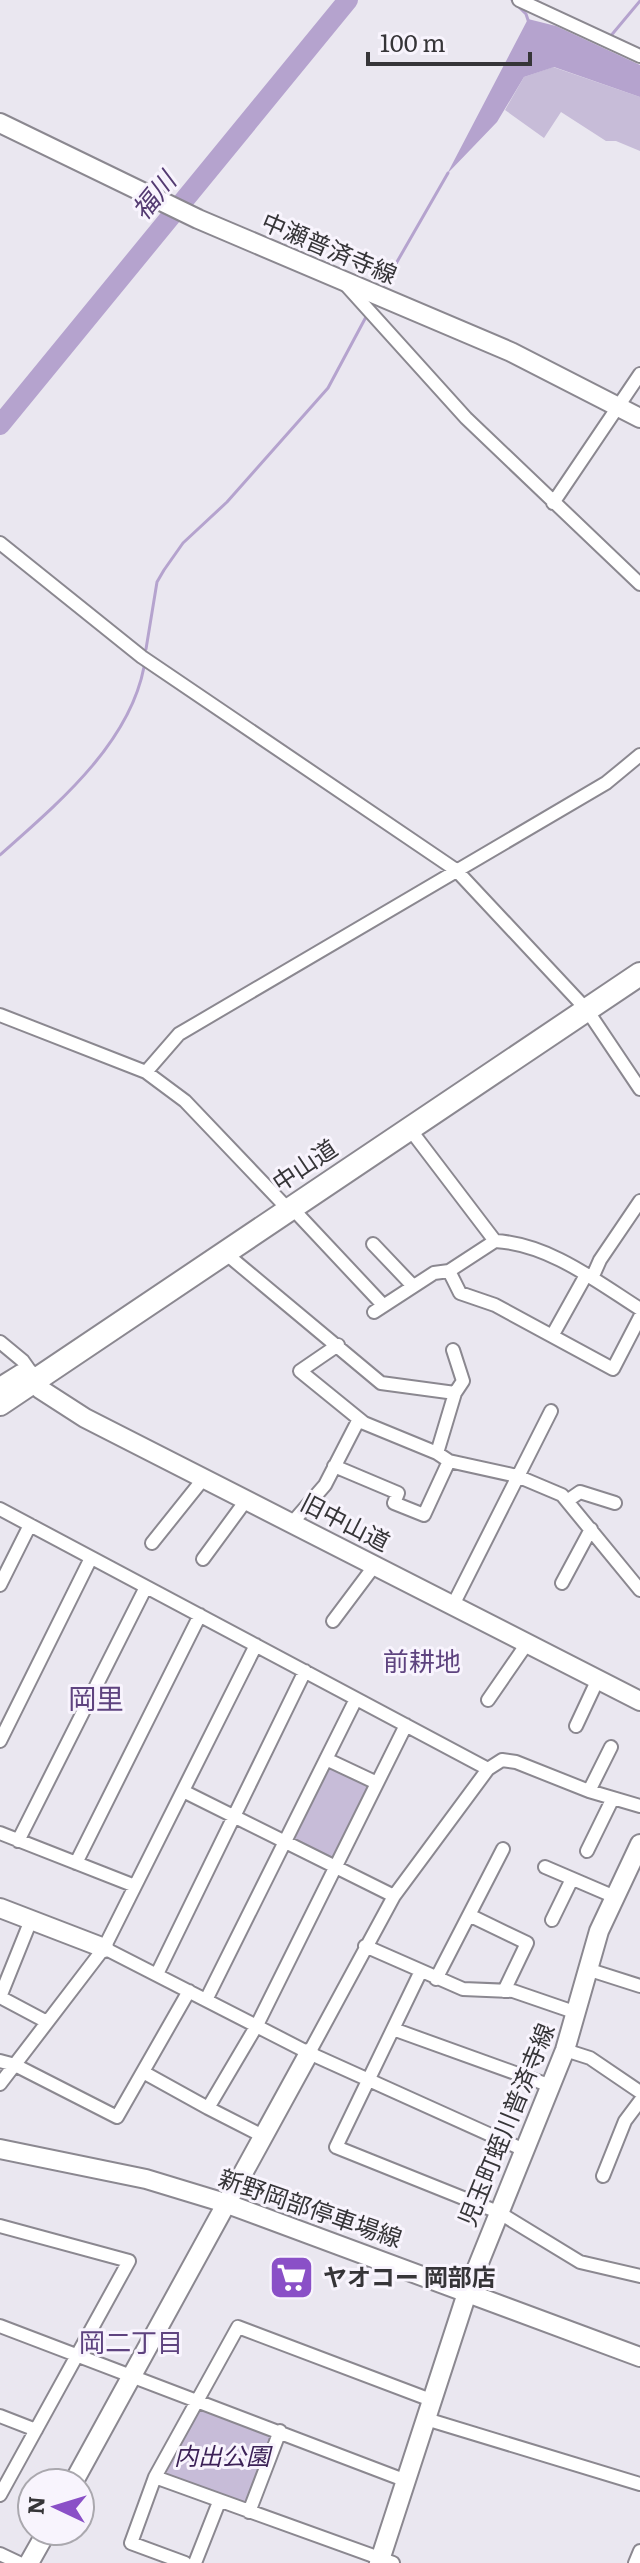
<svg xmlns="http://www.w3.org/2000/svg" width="640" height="2563" viewBox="0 0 640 2563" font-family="Literata,'Noto Sans JP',serif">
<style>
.green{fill:#c7bcd8}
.water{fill:#b5a3ce}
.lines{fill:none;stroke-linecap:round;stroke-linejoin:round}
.stream{stroke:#b5a3ce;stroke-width:3}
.river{stroke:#b5a3ce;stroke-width:20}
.street-casing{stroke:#8b8890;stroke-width:16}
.secondary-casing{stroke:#8b8890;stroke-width:22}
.highway-casing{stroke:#8b8890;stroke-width:26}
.street{stroke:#fff;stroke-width:12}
.secondary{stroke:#fff;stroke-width:18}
.highway{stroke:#fff;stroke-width:22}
.labels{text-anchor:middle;stroke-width:6;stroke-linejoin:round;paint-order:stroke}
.street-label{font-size:24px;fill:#363538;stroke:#f8f4fd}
.poi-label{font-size:24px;font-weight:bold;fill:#363538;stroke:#f8f4fd;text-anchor:start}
.park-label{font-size:24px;font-style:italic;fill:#3c2257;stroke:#f8f4fd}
.water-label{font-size:26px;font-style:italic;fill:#543b72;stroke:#f8f4fd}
.neighbourhood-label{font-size:26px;fill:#5e437f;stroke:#f8f4fd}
.quarter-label{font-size:28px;fill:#5e437f;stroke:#f8f4fd}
</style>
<rect width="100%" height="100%" fill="#eae7f0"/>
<path class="green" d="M 553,67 L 640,97 L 640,151 L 616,141 L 606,141 L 561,112 L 544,138 L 505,110 L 524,77 Z
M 330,1768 L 369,1787 L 333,1861 L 292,1840 Z
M 202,2409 L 274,2437 L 247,2506 L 166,2476 L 164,2471 L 197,2411 Z"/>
<path class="water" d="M 528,19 L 556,26 L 640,65 L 640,97 L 554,67 L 524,77 L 497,122 L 447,174 Z"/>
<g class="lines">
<path class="stream" d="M 512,0 L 526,14 L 529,23
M 609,38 L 640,1
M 382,288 L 448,173
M 146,649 L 157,582 L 164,570 L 183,543 L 227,502 L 328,388 L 367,315
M 0,855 C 56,805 129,745 144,667"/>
<path class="river" d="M 0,425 L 348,0"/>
<defs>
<path id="street" d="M 519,0 L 640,56
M 345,284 L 466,418 L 640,584
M 553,503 L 640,374
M 0,543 L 142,657 L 456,870 L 587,1010 L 640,1089
M 0,1015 L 146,1072 L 185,1101 L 288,1209
M 146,1072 L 179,1034 L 606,783 L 640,755
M 409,1128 L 495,1241 C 549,1244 596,1281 640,1309
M 291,1207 L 383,1305
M 495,1241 L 449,1271 L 460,1293 L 495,1305 L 613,1369 L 640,1317
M 373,1244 L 413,1286
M 224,1252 L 381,1383 L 455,1393 L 437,1453 L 364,1423 L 300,1371 L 338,1345
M 592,1278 L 600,1260 L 640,1201
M 374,1312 L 434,1273 L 449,1271
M 552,1336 L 586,1275
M 0,1342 L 23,1361 L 35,1378
M 453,1350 L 463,1381 L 455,1393
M 437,1453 L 449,1461 L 517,1476 L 562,1495 L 640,1590
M 334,1466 L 398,1493 L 394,1503 L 424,1515 L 449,1461
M 567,1501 L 580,1492 L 615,1503
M 0,1509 L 488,1769
M 292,1523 L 325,1485 L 359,1419
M 152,1543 L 204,1478
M 203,1559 L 247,1499
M 562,1583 L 591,1529
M 0,1585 L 30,1525
M 453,1605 L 551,1411
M 333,1621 L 375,1565
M 488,1700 L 528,1642
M 576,1726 L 598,1679
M 0,1741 L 91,1558
M 326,1759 L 377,1783
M 183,1791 L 394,1896
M 589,1791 L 611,1747
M 0,1833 L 135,1886
M 18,1841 L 146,1587
M 587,1851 L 613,1798
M 76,1863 L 200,1615
M 545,1867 L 615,1897
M 469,1915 L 527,1943 L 504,1991
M 552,1920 L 572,1879
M 365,1946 L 463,1989 L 513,1991 L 577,2013
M 104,1948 L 309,2053 L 524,2150
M 590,1970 L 640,1986
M 420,1973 L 336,2147 L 498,2212 L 580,2262 L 640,2276
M 157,1974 L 305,1671
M 436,1979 L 503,1849
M 0,1997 L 31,1920
M 0,1997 L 47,2022
M 206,2000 L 356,1699
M 393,2029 L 551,2086
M 565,2050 L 590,2058 L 640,2092
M 309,2053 L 394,1896 L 488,1769 L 502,1760 L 516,1762 L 589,1791 L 640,1806
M 0,2061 L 15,2065 L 117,2117 L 189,1991
M 143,2072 L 208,2108 L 257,2025 L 406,1725
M 0,2084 L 104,1948 L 256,1645
M 208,2108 L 263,2136
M 603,2176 L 625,2121 L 640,2101
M 0,2226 L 129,2261 L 0,2495
M 0,2326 L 404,2480
M 0,2416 L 36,2430
M 426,2419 L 640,2484
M 155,2477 L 393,2563
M 249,2512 L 280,2431
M 0,2554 L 19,2563
M 185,2563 L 131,2543 L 155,2477 L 238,2327 L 431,2400
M 195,2563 L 219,2502
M 635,2563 L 640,2551"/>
<path id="secondary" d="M 0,123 L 198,219 L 511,352 L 640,418
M 0,1387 L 21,1374 L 31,1375 L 40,1389 L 85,1418 L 640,1701
M 0,1908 L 104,1948
M 0,2149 L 146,2179 L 225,2203 L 640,2357
M 73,2483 L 309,2053
M 29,2563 L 47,2531
M 379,2563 L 468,2290 L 565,2050 L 599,1931 L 640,1844"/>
<path id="highway" d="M 0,1404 L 640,974"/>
</defs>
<use href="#street" class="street-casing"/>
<use href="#secondary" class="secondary-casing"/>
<use href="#highway" class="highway-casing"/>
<use href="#street" class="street"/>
<use href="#secondary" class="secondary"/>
<use href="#highway" class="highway"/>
</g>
<defs>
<symbol id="supermarket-square" viewBox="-11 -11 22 22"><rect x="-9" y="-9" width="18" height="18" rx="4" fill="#8a50c7" stroke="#f8f4fd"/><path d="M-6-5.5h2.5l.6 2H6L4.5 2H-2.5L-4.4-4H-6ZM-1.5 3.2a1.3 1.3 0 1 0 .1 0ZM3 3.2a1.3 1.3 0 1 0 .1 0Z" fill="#fff"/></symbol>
</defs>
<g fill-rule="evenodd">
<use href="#supermarket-square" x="266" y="2252" width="51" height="51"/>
</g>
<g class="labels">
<g class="street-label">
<text transform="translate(329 249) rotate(23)" y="8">中瀬普済寺線</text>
<text transform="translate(305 1166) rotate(-34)" y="8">中山道</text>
<text transform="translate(345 1523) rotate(27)" y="8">旧中山道</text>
<text transform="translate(507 2125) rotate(-68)" y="8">児玉町蛭川普済寺線</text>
<text transform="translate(310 2209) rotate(19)" y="8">新野岡部停車場線</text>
</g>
<g class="poi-label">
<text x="323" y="2286">ヤオコー 岡部店</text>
</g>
<g class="park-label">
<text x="222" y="2465">内出公園</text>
</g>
<g class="water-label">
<text transform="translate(154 196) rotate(-51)" y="9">福川</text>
</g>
<g class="neighbourhood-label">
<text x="422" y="1671">前耕地</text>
<text x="131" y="2352">岡二丁目</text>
</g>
<g class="quarter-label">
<text x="96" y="1709">岡里</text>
</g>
</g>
<g transform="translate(56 2507) rotate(274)"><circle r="38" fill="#f8f4fd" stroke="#aaa8ae" stroke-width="2"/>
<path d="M0-6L14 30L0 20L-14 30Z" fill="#8a50c7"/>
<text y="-12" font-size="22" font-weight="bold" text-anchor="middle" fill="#363538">N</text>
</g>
<path d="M368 52v12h162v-12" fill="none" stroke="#363538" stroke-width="4"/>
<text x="380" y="52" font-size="24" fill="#363538" stroke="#f8f4fd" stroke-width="6" paint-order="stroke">100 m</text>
</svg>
